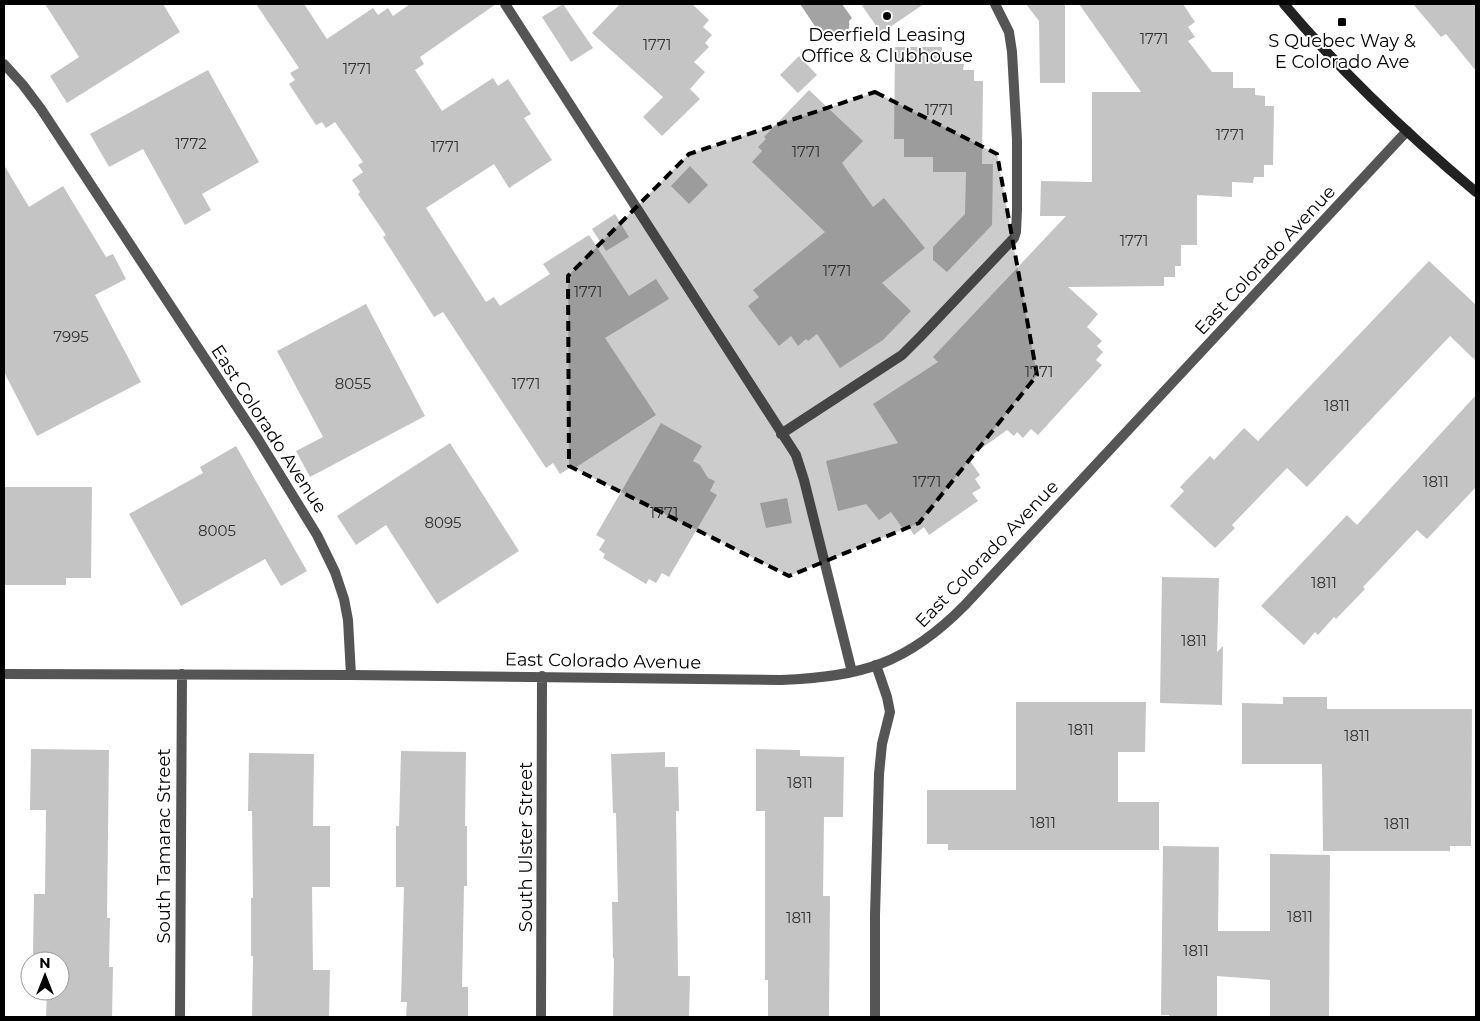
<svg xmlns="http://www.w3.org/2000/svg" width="1480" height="1021" viewBox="0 0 1480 1021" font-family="Montserrat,sans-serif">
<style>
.water{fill:#a3a3a3}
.building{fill:#c4c4c4}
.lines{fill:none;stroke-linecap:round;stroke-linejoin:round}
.lane{stroke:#555;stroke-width:10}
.street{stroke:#555;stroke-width:10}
.secondary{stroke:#222;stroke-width:10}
.marked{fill:#000;fill-opacity:0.2;stroke:#000;stroke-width:4;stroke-dasharray:10 6;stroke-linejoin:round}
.poi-dot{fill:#000;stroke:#fff;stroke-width:2}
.labels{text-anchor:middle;stroke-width:4;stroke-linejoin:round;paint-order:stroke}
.number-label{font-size:15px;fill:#313131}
.poi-label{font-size:18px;fill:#000;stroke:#fff}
.street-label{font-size:18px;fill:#000;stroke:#fff}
</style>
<rect width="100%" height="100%" fill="#fff"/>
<path class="water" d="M 800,4 L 842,4 L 852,18 L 849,21 C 851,35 840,44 827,36 L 823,38 Z"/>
<path class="building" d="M 45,4 L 163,4 L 180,32 L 67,103 L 50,76 L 79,57 Z
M 256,4 L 304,4 L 327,39 L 373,8 L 378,15 L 388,8 L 393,16 L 410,4 L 496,4 L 420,57 L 424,64 L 415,70 L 442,111 L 493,78 L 498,86 L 508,79 L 531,114 L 524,118 L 552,160 L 509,188 L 494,164 L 426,208 L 486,302 L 494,297 L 500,306 L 550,274 L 543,264 L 589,235 L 629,296 L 656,279 L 669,299 L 605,338 L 656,415 L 575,468 L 573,466 L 560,474 L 553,463 L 546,468 L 443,312 L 434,317 L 383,237 L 386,235 L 358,194 L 360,192 L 352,180 L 363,172 L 358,165 L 363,162 L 335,122 L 326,128 L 322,122 L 316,125 L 306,110 L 289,84 L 295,80 L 290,73 L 299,68 Z
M 563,4 L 593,48 L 571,62 L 542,17 Z
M 620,4 L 692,4 L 709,20 L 703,27 L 712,35 L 705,43 L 709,47 L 694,62 L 705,72 L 690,89 L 700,99 L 662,136 L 643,117 L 663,97 L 592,33 Z
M 861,4 L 924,4 L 881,33 Z
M 1026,4 L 1065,4 L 1065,83 L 1040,83 L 1039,21 Z
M 1079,4 L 1183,4 L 1195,22 L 1188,27 L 1195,37 L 1188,41 L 1212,72 L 1233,72 L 1233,88 L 1255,88 L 1255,95 L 1265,96 L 1265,106 L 1274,106 L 1273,165 L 1264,165 L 1264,177 L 1254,177 L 1253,183 L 1232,182 L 1232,197 L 1197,195 L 1197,245 L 1181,245 L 1181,266 L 1175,266 L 1175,277 L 1164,277 L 1164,286 L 1068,287 L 1098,314 L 1087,327 L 1102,341 L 1097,346 L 1103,352 L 1096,360 L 1102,365 L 1038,435 L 1031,429 L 1023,438 L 1017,432 L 1014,436 L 1007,430 L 968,458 L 980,475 L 975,479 L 981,488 L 972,493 L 978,501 L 929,535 L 924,527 L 914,535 L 908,526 L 903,529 L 891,512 L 879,520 L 866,504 L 838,511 L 826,461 L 898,443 L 873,404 L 938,362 L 933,357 L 1066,216 L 1040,216 L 1041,181 L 1092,182 L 1092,92 L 1141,92 Z
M 1413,4 L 1476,4 L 1476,71 L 1446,34 L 1441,37 Z
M 895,47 L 942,47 L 942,64 L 964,64 L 963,70 L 974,70 L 974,81 L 983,81 L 982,164 L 993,164 L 992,225 L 947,272 L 933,260 L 933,247 L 965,214 L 966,172 L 933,172 L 933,157 L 904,157 L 904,139 L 894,139 Z
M 799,56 L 817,75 L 798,93 L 780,75 Z
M 208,70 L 259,162 L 202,194 L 211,210 L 185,225 L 143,149 L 109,167 L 90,134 Z
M 809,90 L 863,141 L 842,163 L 873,207 L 884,198 L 925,248 L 882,283 L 911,311 L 883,340 L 840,368 L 817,334 L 808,341 L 806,339 L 798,346 L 791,336 L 779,346 L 748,306 L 759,297 L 753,290 L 825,232 L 752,162 L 762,151 L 758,147 L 766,139 L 764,137 Z
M 4,165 L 29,207 L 63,186 L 106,257 L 113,254 L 126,279 L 95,295 L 141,382 L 37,436 L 4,372 Z
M 690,166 L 708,185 L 689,204 L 671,186 Z
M 615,214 L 629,237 L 606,251 L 592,229 Z
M 1429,261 L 1476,305 L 1476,361 L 1450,336 L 1307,487 L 1287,468 L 1232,525 L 1235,528 L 1215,548 L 1170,506 L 1184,491 L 1180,487 L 1210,456 L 1214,460 L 1244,428 L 1258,441 Z
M 366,304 L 425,416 L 310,477 L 296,451 L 323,437 L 277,351 Z
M 1476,395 L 1476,487 L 1427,539 L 1417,530 L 1363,587 L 1365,589 L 1336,619 L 1334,617 L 1318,635 L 1315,632 L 1304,645 L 1261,606 L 1347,515 L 1357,525 Z
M 661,423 L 702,446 L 693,461 L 700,465 L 708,478 L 715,481 L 710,491 L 717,495 L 669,577 L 662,573 L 656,583 L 649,579 L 646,584 L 603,558 L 605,554 L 599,550 L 605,540 L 596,535 Z
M 450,443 L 519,551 L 437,604 L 386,525 L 356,545 L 337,516 Z
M 236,446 L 307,571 L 281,586 L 265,559 L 181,606 L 129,514 L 203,473 L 200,467 Z
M 4,487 L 92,487 L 91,578 L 66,578 L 66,585 L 4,585 Z
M 787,498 L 792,523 L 766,528 L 760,503 Z
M 1162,577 L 1219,578 L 1217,652 L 1223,646 L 1222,705 L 1160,703 Z
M 1283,697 L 1327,697 L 1327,709 L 1472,709 L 1471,846 L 1450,846 L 1450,851 L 1323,851 L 1322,764 L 1242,764 L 1242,703 L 1283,704 Z
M 1016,702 L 1146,702 L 1145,752 L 1118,752 L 1118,802 L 1159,802 L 1159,850 L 948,850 L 948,844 L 927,844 L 927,790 L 1016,790 Z
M 31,749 L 109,750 L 107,918 L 110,918 L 109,967 L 113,967 L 112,1017 L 46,1017 L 47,991 L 60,991 L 60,961 L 47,961 L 48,954 L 33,954 L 34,894 L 45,894 L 46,810 L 30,810 Z
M 756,749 L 800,750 L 800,756 L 844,757 L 843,817 L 824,817 L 823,896 L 830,896 L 829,1017 L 768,1017 L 768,980 L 765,980 L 765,811 L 756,811 Z
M 401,751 L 466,752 L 465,826 L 467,826 L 467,886 L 464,886 L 462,987 L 468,987 L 468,1017 L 406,1017 L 407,1002 L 401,1002 L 404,887 L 396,887 L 396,826 L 399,826 Z
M 665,752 L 665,767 L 678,767 L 679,811 L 676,811 L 678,976 L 690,976 L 689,1017 L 613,1017 L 614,958 L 613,958 L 612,902 L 618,902 L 616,813 L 613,813 L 611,754 Z
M 249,753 L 314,754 L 313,826 L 330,826 L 330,887 L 312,887 L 313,970 L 330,970 L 329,1017 L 252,1017 L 253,956 L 251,956 L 251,898 L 253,898 L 252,811 L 248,811 Z
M 1163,846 L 1219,847 L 1218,931 L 1270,931 L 1270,854 L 1330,855 L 1329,1017 L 1270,1017 L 1270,980 L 1217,976 L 1217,1017 L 1169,1017 L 1169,1015 L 1161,1015 Z"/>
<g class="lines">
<path class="lane" d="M 505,4 L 796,455 L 804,480 L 852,672
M 4,64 L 23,85 L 41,109 L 258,439 L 317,535 L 335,572 L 344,599 L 348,620 L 351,675
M 781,434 L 902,355 L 921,336 L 1014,238 L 1016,232 L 1017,210 L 1017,140 L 1012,52 L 1009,32 L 995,4
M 875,1017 L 875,915 L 879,774 L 882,744 L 890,712 L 887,697 L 876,665"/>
<path class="street" d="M 4,674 L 351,675 L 781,680 C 861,677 907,664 965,605 L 1407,131
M 180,1017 L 182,674
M 541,1017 L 542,676"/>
<path class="secondary" d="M 1284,4 C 1342,73 1407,134 1476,192"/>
</g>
<path class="marked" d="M 875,92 L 997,154 L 1037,375 L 919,523 L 789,576 L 569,466 L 568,276 L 689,154 Z"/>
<g class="poi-dot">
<circle cx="887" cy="16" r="5"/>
<rect x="1337" y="17" width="10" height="10" rx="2.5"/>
</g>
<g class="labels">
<g class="number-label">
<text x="1154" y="44">1771</text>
<text x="657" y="50">1771</text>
<text x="357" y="74">1771</text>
<text x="939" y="115">1771</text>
<text x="1230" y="140">1771</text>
<text x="191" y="149">1772</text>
<text x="445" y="152">1771</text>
<text x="806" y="157">1771</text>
<text x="1134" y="246">1771</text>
<text x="837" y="276">1771</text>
<text x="588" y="297">1771</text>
<text x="71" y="342">7995</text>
<text x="1039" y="377">1771</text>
<text x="353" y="389">8055</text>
<text x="526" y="389">1771</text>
<text x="1337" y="411">1811</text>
<text x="927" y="487">1771</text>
<text x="1436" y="487">1811</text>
<text x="664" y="518">1771</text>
<text x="443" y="528">8095</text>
<text x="217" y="536">8005</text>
<text x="1324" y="588">1811</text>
<text x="1194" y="646">1811</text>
<text x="1081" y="735">1811</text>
<text x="1357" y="741">1811</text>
<text x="800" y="788">1811</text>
<text x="1043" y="828">1811</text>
<text x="1397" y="829">1811</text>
<text x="1300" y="922">1811</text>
<text x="799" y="923">1811</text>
<text x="1196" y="956">1811</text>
</g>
<g class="poi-label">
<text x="887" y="41">Deerfield Leasing<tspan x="887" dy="21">Office &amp; Clubhouse</tspan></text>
<text x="1342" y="47">S Quebec Way &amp;<tspan x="1342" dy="21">E Colorado Ave</tspan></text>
</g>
<g class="street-label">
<text transform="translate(1265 260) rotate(-47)" y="6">East Colorado Avenue</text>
<text transform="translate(269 429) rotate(57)" y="6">East Colorado Avenue</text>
<text transform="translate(987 554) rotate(-46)" y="6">East Colorado Avenue</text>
<text transform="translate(603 661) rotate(1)" y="6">East Colorado Avenue</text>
<text transform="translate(164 846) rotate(-90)" y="6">South Tamarac Street</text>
<text transform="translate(526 847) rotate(-90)" y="6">South Ulster Street</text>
</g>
</g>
<rect width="1480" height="1021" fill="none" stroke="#000000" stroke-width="10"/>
<g transform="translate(45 976)"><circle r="24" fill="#ffffff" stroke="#999999"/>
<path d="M0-4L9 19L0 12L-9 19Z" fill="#000000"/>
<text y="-8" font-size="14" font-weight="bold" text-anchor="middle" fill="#000000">N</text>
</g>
</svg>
